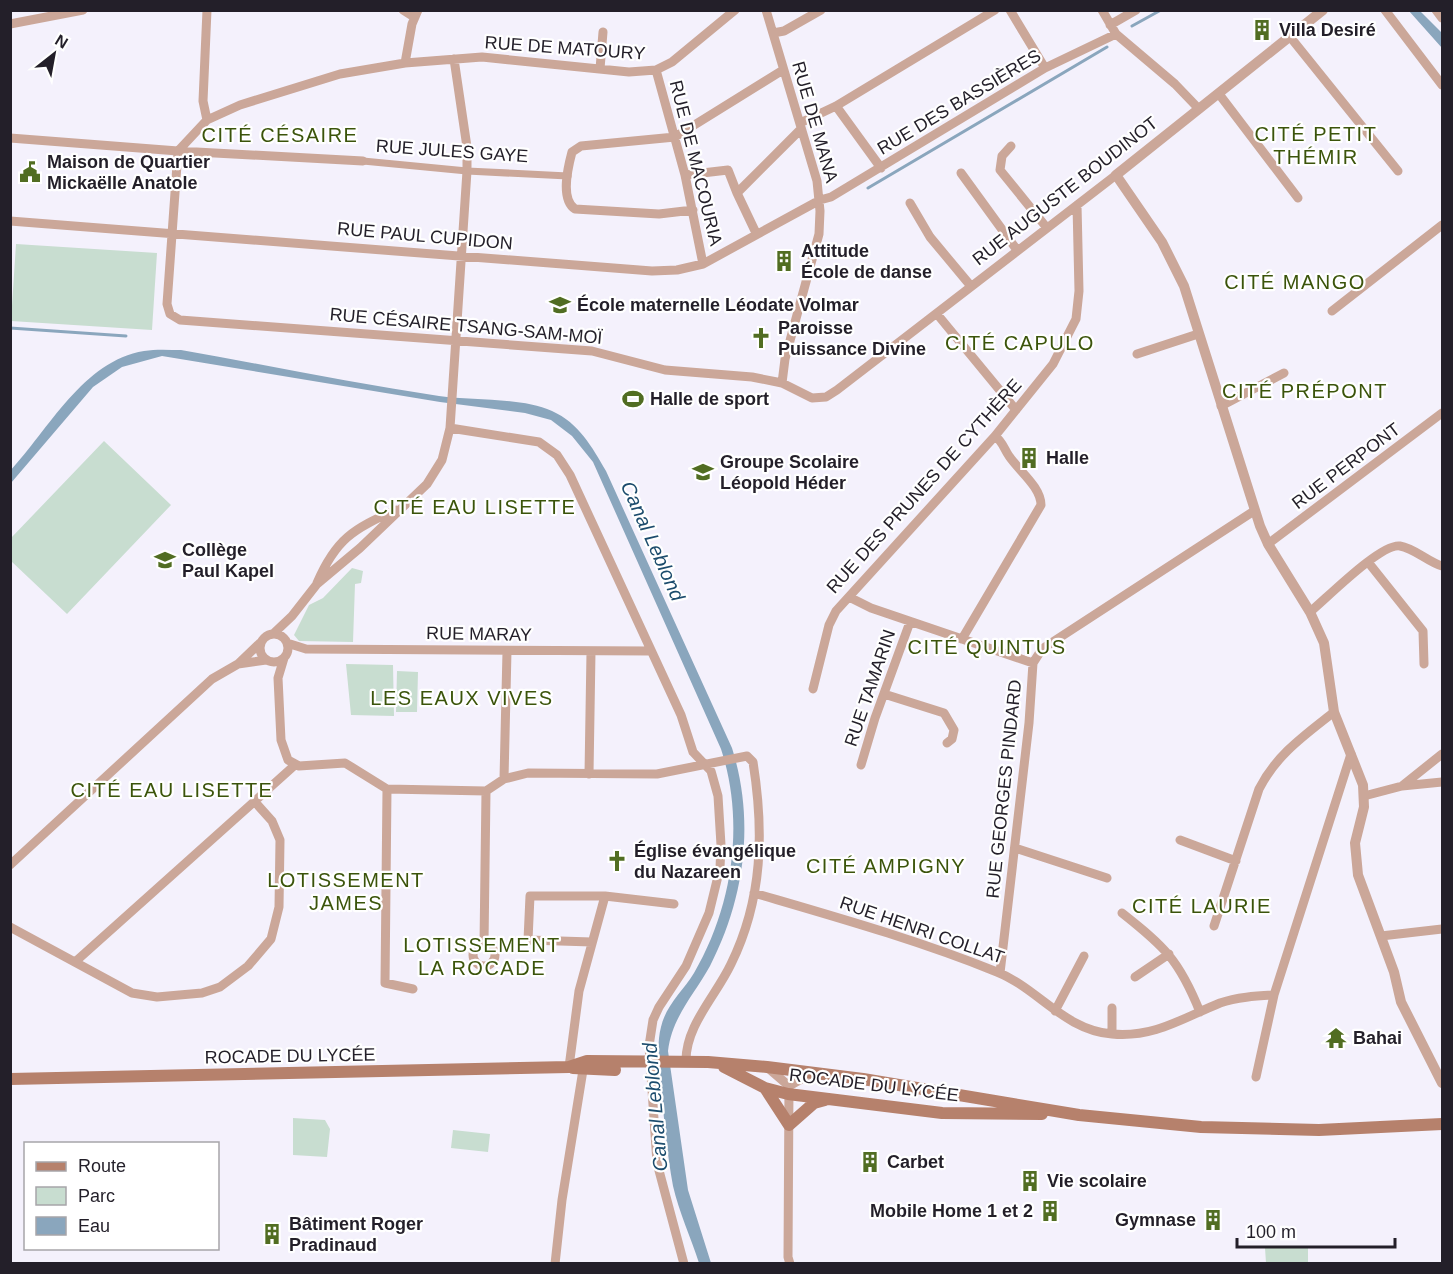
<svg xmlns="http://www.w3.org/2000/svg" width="1453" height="1274" viewBox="0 0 1453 1274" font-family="Arial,sans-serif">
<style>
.green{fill:#c8ddd0}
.water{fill:#8aa6bd}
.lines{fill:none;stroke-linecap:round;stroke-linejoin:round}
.stream{stroke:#8aa6bd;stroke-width:3}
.pedestrian{stroke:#cba799;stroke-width:7}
.minor{stroke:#cba799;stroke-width:9}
.tertiary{stroke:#cba799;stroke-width:10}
.secondary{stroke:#b6816c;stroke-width:12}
.labels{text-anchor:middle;stroke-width:4.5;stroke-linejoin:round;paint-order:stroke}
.poi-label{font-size:18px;font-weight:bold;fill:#231f29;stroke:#fff;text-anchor:start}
.street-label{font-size:18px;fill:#231f29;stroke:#fff}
.neighbourhood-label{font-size:20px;letter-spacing:1.5px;fill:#3b540b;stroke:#fff}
.water-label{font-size:20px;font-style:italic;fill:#1c4c6d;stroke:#fff}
</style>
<rect width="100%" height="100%" fill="#f4f1fc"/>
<path class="green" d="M 16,244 L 157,253 L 152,330 L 11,321 Z
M 104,441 L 171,505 L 67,614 L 11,561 L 11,538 Z
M 352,568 L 363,571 L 361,583 L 355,584 L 353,642 L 299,641 L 294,635 L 309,605 L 323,598 Z
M 346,664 L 393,665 L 394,716 L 351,715 Z
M 397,671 L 418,672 L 417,712 L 396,712 Z
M 293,1118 L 325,1120 L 330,1129 L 327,1157 L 293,1155 Z
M 453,1130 L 490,1134 L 488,1152 L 451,1148 Z
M 1308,1246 L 1308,1263 L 1266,1263 L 1265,1248 Z"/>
<path class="water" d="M 1409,11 L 1420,11 L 1442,33 L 1442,48 Z
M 181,350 C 267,365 352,383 439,396 C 473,401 521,397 552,411 C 579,423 592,447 606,471 L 732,748 C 755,821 745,898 710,966 C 694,995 672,1017 668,1051 L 688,1190 L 711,1263 L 699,1263 C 691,1238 679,1212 673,1186 C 667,1153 664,1119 661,1086 C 660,1067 656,1046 661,1027 C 666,1005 683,991 694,973 C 733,906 745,822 721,749 L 593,462 L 572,436 L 551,420 L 525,413 L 440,402 L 162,356 L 122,367 L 93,387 L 11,483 L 10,471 C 49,429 83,361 144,351 C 156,349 169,350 181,350 Z"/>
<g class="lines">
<path class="stream" d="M 1132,26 L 1161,10
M 868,188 L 1107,47
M 10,328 L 126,336"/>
<path class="pedestrian" d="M 363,161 L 467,171 L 568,176"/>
<path class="minor" d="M 403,10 L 414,17
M 766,10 L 817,181 L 820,211 L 819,234 L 785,359 L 782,383
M 1010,10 L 1045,68
M 1102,10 L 1116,34 L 1175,84 L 1199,109
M 1385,10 L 1442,85
M 1436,10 L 1442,18
M 10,24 L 83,10
M 1110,25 L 1136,10
M 773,33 L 784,31 L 821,10
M 1291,38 L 1398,171
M 405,63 L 412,24 L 418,10
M 600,69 L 603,32
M 656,70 L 685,175 L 703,264
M 1219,94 L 1298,198
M 836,106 L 881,168
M 207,120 L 203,101 L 207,10
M 800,123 L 836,106 L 995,10
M 10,138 L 178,151 L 363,161
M 1011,146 L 1002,156 L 1000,170 L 1047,228
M 178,151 L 167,304 L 170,314 L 180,320 L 592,351 L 665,370 L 752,377 L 782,383 L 812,398 L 826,397 L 837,390 L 1116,175
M 178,151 L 207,120 L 240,105 L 340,74 L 405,63 L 482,57 L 629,72 L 656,70 L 672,62 L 735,10
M 961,173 L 1017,250
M 685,175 L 728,170 L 737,193
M 910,203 L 930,237 L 970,285
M 693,210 L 659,214 L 575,209 C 560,199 568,167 572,152 L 581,146 L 675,137 L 783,70
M 10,221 L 652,271 L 677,270 L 703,264 L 820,200 L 831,197 L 1045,68 L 1116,34
M 756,233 L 737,193 L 801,129
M 1332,311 L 1442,225
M 937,314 L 1016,410
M 1137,354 L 1198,334
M 1221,406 L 1284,373
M 450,428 L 539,442 L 557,455 L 570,475 L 681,715 L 693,752 L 711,771 L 718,796 L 721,845 L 720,868 L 709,913 L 686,966 L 659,1007 L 653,1020 L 649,1046 L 657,1163 L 684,1264
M 1268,544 L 1442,413
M 1368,562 L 1423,631 L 1424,664
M 317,583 C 336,539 353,529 396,510
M 849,597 L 871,608 L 1033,663
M 1310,612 C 1327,598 1381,543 1400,546 C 1414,548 1428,562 1442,566
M260 648a14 14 0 1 1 28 0a14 14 0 1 1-28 0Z
M 273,634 L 292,616 L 317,584 L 360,548 L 427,484 L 442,460 L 450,428 L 467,171 L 467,147 L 454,59
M 962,639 L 1041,505 C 1041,487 1019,471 1009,456 C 1004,449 1003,442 995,436
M 287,643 L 306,649 L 651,651
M 284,658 L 278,678 L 281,740 L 288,760 L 299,766 L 345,763 L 387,789
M 238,664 L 266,660
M 813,689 L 829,625 L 836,611 L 995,436 L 1053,364 L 1076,319 L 1079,291 L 1077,205
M 884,694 L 944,713 L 954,730 L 952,739 L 947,743
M 861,765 L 875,718 L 910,622
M 589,774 L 591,652
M 504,779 L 507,651
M 1402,786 L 1442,754
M 387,789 L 486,791 L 504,779 L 528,773 L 657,774 L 747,756 L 753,762 C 764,831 763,899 731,964 C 716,996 685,1026 686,1062
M 387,789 L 385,983 L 413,989
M 1364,796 L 1402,786 L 1442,782
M 1180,840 L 1236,861
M 1015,848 L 1107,878
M 10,865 L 212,679 L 238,664 L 260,643
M 754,893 C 836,917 918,940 997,972 C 1039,989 1064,1030 1112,1034 C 1154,1038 1183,1018 1220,1003 C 1237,997 1256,996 1274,995
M 1122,913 C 1165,947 1179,960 1200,1012
M 1214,926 L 1259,789 C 1276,755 1305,735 1334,712
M 10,927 L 132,993 L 157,997 L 202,993 L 220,987 L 248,966 L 271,939 L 279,907 L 280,840 L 272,821 L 255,802
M 1381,936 L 1442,929
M 592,942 L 528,940 L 530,896 L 605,896 L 674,904
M 484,944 L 486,791
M473 955a11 11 0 1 1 22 0a11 11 0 1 1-22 0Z
M 75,962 L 295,765
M 1000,973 L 1029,723 L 1033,663 L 1042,649 L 1254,511
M 1135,977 L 1169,954
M 1112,1008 L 1112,1034
M 1055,1011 L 1084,956
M 569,1067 L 579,991 L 605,896
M 767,1067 L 789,1086 L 788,1257 L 790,1264
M 1256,1077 L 1274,995 L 1351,754
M 789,1086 L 812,1073
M 555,1264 L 562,1200 L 583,1070"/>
<path class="tertiary" d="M 1323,10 L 1116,175 L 1162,242 L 1184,286 L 1260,526 L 1268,544 L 1310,612 L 1324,643 L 1334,712 L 1363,785 L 1364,807 L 1355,843 L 1358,875 L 1394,972 L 1401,1002 L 1442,1083"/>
<path class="secondary" d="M 724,1067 L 765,1088 L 788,1094 L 942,1113 L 1042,1114
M 573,1068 L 615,1070
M 10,1079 L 569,1067 L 587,1061 L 708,1062 L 767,1067 L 863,1079 L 1079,1115 L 1201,1127 L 1319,1130 L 1442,1124
M 765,1088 L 789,1125 L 814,1103 L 825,1100"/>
</g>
<defs>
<symbol id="building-bare" viewBox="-9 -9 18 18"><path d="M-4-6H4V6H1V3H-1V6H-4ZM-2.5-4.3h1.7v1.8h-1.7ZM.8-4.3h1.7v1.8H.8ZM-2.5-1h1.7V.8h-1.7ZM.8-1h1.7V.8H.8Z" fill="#516d22" stroke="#fff" stroke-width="2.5" paint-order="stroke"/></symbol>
<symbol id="civic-bare" viewBox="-9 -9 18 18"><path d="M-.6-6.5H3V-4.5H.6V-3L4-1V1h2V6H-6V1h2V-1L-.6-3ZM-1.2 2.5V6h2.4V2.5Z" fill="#516d22" stroke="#fff" stroke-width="2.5" paint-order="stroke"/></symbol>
<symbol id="school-bare" viewBox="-9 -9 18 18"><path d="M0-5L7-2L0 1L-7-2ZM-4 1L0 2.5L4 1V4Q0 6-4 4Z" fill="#516d22" stroke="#fff" stroke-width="2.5" paint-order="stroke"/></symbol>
<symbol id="church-bare" viewBox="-9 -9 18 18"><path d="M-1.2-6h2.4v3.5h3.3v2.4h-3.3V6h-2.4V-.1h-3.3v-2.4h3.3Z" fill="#516d22" stroke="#fff" stroke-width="2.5" paint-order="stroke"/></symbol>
<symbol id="stadium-bare" viewBox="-9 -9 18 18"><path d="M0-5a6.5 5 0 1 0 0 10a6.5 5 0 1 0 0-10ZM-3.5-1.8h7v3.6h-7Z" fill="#516d22" stroke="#fff" stroke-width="2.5" paint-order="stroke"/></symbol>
<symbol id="temple-bare" viewBox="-9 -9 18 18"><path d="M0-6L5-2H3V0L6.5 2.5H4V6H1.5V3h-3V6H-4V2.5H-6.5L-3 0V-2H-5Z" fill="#516d22" stroke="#fff" stroke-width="2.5" paint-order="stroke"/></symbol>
</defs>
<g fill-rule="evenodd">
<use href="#building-bare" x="1247" y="15" width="30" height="30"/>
<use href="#civic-bare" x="15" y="157" width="30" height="30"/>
<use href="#building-bare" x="769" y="246" width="30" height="30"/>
<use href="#school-bare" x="545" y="290" width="30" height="30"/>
<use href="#church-bare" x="746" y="323" width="30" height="30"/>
<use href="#stadium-bare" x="618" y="384" width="30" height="30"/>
<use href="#building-bare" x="1014" y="443" width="30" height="30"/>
<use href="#school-bare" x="688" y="457" width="30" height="30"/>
<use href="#school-bare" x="150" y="545" width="30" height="30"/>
<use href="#church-bare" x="602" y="846" width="30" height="30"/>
<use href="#temple-bare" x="1321" y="1023" width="30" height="30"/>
<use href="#building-bare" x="855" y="1147" width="30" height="30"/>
<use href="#building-bare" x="1015" y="1166" width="30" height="30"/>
<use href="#building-bare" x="1035" y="1196" width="30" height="30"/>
<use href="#building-bare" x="1198" y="1205" width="30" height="30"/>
<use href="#building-bare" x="257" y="1219" width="30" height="30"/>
</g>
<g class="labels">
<g class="poi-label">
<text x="1279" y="36">Villa Desiré</text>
<text x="47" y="168">Maison de Quartier<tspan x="47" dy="21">Mickaëlle Anatole</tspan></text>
<text x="801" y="257">Attitude<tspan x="801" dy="21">École de danse</tspan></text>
<text x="577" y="311">École maternelle Léodate Volmar</text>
<text x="778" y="334">Paroisse<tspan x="778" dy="21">Puissance Divine</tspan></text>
<text x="650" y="405">Halle de sport</text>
<text x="1046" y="464">Halle</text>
<text x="720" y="468">Groupe Scolaire<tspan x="720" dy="21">Léopold Héder</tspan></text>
<text x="182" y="556">Collège<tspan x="182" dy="21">Paul Kapel</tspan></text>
<text x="634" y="857">Église évangélique<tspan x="634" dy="21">du Nazareen</tspan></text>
<text x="1353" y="1044">Bahai</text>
<text x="887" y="1168">Carbet</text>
<text x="1047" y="1187">Vie scolaire</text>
<text x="1033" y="1217" text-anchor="end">Mobile Home 1 et 2</text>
<text x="1196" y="1226" text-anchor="end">Gymnase</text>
<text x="289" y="1230">Bâtiment Roger<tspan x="289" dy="21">Pradinaud</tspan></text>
</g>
<g class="street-label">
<text transform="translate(565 48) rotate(4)" y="6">RUE DE MATOURY</text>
<text transform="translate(959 102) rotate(-31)" y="6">RUE DES BASSIÈRES</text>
<text transform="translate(815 122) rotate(74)" y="6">RUE DE MANA</text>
<text transform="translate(452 151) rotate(4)" y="6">RUE JULES GAYE</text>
<text transform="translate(696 163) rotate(76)" y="6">RUE DE MACOURIA</text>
<text transform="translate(1065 191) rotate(-38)" y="6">RUE AUGUSTE BOUDINOT</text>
<text transform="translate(425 236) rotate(5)" y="6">RUE PAUL CUPIDON</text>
<text transform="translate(466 326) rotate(5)" y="6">RUE CÉSAIRE TSANG-SAM-MOÏ</text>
<text transform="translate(1346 466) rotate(-37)" y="6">RUE PERPONT</text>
<text transform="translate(924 486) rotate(-48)" y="6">RUE DES PRUNES DE CYTHÈRE</text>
<text transform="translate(479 634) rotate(1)" y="6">RUE MARAY</text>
<text transform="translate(870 688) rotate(-71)" y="6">RUE TAMARIN</text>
<text transform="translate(1004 789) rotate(-84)" y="6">RUE GEORGES PINDARD</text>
<text transform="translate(922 930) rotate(19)" y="6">RUE HENRI COLLAT</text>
<text transform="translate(290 1056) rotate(-1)" y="6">ROCADE DU LYCÉE</text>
<text transform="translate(874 1085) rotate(7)" y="6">ROCADE DU LYCÉE</text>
</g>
<g class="neighbourhood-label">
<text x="1316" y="141">CITÉ PETIT<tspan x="1316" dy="23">THÉMIR</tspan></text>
<text x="280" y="142">CITÉ CÉSAIRE</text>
<text x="1295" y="289">CITÉ MANGO</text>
<text x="1020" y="350">CITÉ CAPULO</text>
<text x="1305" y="398">CITÉ PRÉPONT</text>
<text x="475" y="514">CITÉ EAU LISETTE</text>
<text x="987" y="654">CITÉ QUINTUS</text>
<text x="462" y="705">LES EAUX VIVES</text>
<text x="172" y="797">CITÉ EAU LISETTE</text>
<text x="886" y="873">CITÉ AMPIGNY</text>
<text x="346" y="887">LOTISSEMENT<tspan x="346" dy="23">JAMES</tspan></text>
<text x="1202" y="913">CITÉ LAURIE</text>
<text x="482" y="952">LOTISSEMENT<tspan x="482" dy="23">LA ROCADE</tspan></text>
</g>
<g class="water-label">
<text transform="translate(653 541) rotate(66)" y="7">Canal Leblond</text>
<text transform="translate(655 1107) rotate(-95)" y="7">Canal Leblond</text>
</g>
</g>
<rect width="1453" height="1274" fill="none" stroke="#231f29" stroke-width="24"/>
<rect x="24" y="1142" width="195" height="108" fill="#ffffff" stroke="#a7a5a9" stroke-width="1.5"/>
<rect x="36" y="1162" width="30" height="9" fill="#b6816c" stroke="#a7a5a9" stroke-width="1.5"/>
<text x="78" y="1172" font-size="18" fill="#231f29">Route</text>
<rect x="36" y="1187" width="30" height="18" fill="#c8ddd0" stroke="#a7a5a9" stroke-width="1.5"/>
<text x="78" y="1202" font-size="18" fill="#231f29">Parc</text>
<rect x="36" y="1217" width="30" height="18" fill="#8aa6bd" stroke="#a7a5a9" stroke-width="1.5"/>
<text x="78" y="1232" font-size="18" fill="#231f29">Eau</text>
<g transform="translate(54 54) rotate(31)" stroke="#ffffff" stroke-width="4.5" paint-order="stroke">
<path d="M0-4.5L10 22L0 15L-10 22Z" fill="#231f29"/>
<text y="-9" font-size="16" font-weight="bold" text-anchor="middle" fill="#231f29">N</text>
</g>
<path d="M1237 1238v9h158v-9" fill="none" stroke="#231f29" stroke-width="3"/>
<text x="1246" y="1238" font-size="18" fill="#231f29" stroke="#ffffff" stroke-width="4.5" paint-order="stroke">100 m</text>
</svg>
